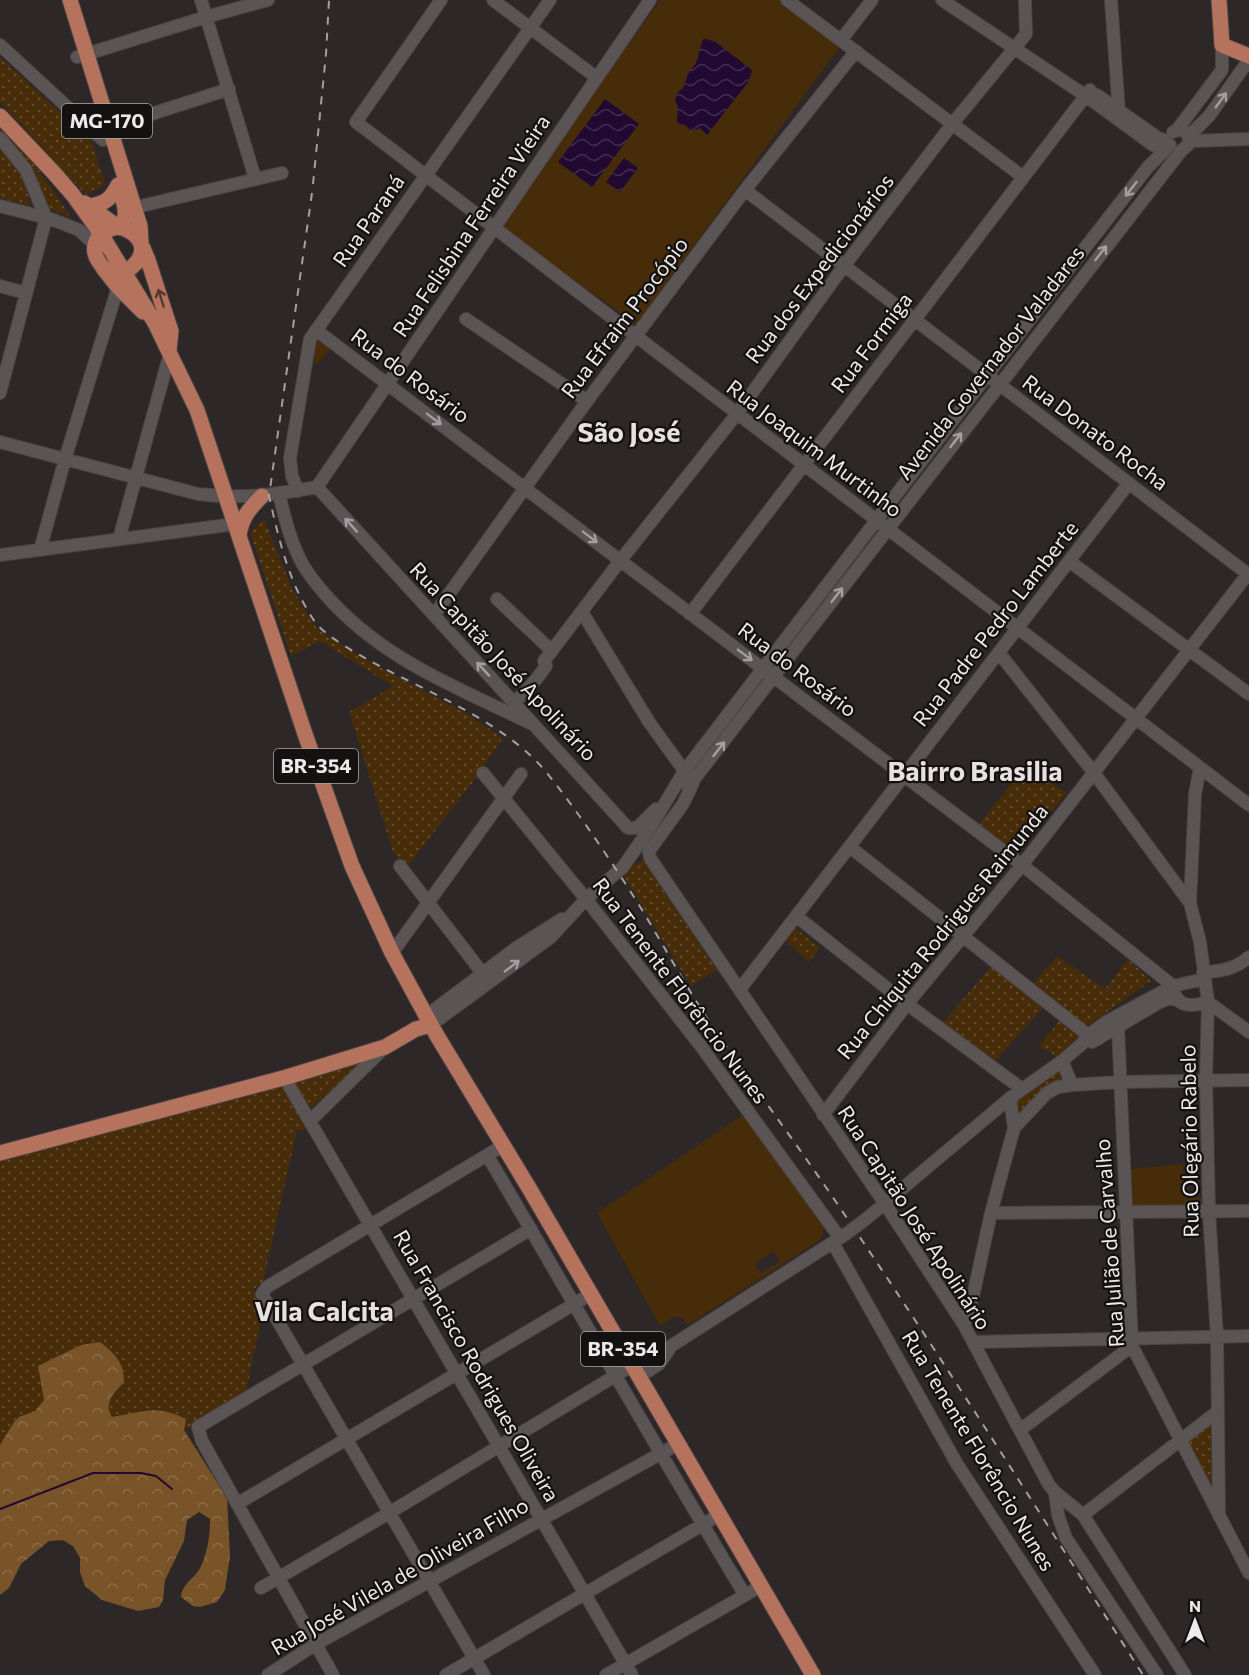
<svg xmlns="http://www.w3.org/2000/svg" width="1249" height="1675" viewBox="0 0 1249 1675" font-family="Commissioner,sans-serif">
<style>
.grass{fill:url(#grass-dots)}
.forest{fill:url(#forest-crowns)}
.garden{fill:#472c09;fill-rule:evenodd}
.water{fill:url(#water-waves)}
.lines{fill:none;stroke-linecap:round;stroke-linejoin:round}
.stream{stroke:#220931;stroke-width:2}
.minor-casing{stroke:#4a4444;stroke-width:14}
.major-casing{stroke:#4a4444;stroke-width:17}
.minor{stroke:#5b5455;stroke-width:12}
.major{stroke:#b5725d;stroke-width:15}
.rail{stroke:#a49fa0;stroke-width:2;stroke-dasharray:8 8;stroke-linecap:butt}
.minor-bridge-casing{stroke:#4a4444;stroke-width:14;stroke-linecap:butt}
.minor-bridge{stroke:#5b5455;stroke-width:12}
.oneway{stroke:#a49ea0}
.oneway2{stroke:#54382f}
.labels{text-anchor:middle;stroke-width:4.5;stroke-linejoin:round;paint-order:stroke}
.shield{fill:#141111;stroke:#ada8a9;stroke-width:1.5}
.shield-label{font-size:20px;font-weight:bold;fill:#eee9ea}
.street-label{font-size:21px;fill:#eee9ea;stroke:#141111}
.district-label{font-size:27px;font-weight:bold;fill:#e9e0e1;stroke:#141111}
</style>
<defs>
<pattern id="grass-dots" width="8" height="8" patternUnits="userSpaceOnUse" patternTransform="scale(1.5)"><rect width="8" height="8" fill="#472c09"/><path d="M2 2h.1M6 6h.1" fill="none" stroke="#624b2d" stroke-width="1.8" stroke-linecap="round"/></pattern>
<pattern id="forest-crowns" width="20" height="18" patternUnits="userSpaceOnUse" patternTransform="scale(1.5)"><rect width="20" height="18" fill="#785428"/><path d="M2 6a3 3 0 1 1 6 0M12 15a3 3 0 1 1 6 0" fill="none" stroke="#8c6d47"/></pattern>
<pattern id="water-waves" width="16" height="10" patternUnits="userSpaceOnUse" patternTransform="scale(1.5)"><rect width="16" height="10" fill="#220931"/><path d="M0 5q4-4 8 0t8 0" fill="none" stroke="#422d4f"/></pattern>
</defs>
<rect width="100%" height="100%" fill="#2d2728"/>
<path class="grass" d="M 0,57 L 92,141 L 105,184 L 86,195 L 0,102 Z
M 0,123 C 27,152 49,184 71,217 L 50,210 L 38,180 L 15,149 L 0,133 Z
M 0,145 C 16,164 28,181 30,206 L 0,198 Z
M 264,519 L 292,589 L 317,629 L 359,656 L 467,714 L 503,738 L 479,774 L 408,866 L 394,855 L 349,712 L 393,686 L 320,641 L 291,656 L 250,532 Z
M 1025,767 L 1067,793 L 1015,855 L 978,825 Z
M 643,860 L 717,970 L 691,986 L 622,873 Z
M 793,926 L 820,948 L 809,962 L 784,939 Z
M 1057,956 L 1105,989 L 1128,959 L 1151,981 L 1084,1028 L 1033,984 Z
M 996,961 L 1048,1002 L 991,1066 L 938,1028 Z
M 1064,1015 L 1088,1035 L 1062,1061 L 1072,1085 L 1056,1088 L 1014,1128 L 1010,1098 L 1062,1060 L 1039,1046 Z
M 370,1056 L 311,1108 L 293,1080 Z
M 283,1084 L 309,1128 L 297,1131 L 263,1282 L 253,1290 L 264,1306 L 245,1396 L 184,1430 L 145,1410 L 112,1418 C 103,1403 114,1393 124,1382 L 101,1343 L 81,1345 L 38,1366 L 44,1400 L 35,1411 L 19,1417 L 14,1422 L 0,1444 L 0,1160 Z
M 1217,1412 L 1219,1516 L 1181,1440 Z"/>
<path class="forest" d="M 100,1342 C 115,1354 124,1362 124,1382 C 114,1393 103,1403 112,1417 C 145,1412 154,1404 186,1419 L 184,1430 L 227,1498 L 230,1556 L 225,1590 L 217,1602 L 200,1607 L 193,1606 L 181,1597 C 182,1583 196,1578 201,1566 C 208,1551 210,1535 210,1519 L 199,1512 L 187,1520 L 184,1541 L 165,1580 L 163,1600 L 159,1607 L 138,1611 L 102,1600 L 85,1586 L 80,1572 L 80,1558 L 73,1546 L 63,1540 L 49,1541 L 21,1564 L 9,1588 L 0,1595 L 0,1445 L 14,1422 L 19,1417 L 35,1411 L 44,1400 L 38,1366 L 81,1345 Z"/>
<path class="garden" d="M 660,0 L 781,0 L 842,44 L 636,324 L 498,226 Z
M 315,337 L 331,348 L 318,364 L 311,362 Z
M 743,1115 L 825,1226 L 820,1240 L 688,1325 L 681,1317 L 673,1317 L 660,1326 L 597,1213 ZM 773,1251 L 780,1261 L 761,1273 L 755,1264 Z
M 1183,1164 L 1183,1175 L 1188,1176 L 1188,1198 L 1203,1197 L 1205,1209 L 1129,1209 L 1128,1169 Z"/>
<path class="water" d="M 703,39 L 713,40 L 752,70 L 749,81 L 707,135 L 700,128 L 692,131 L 685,125 L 677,123 L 678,107 L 675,100 L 678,92 L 683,88 L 688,74 L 696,63 Z
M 605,99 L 639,124 L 592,187 L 558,162 Z
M 624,158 L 638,168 L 620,192 L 606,182 Z"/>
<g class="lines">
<path class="stream" d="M 0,1509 L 93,1473 L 141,1473 L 156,1476 L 172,1489"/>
<defs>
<path id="minor" d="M 201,0 L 255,178
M 441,0 L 356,122 L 1249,805
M 493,0 L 597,78
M 787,0 L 1023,177
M 942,0 L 1086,96 L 1153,145 L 1159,146 L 1169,144
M 1111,0 L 1119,113
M 841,40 L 872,0
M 0,45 L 103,140
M 77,57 L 206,17 L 268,0
M 1097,95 L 1158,138 L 1164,140
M 102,130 L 229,89
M 1173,132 L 1177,130 L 1222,70 L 1222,45
M 1189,136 L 1209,116 L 1249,60
M 0,138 L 26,170 L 46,218 L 0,393
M 1190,141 L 1249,139
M 745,190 L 1249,575
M 0,206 L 51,219 L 79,230 L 95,245
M 128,209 L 282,173
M 0,286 L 26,293
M 466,319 L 587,401
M 316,330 L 1022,865 L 1173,986 C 1175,1008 1191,1007 1208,1002 L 1249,1032
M 0,442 L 198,494 C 242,499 274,495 317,487 L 650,0
M 317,487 L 628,828 L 637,828 L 656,809
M 298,491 L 292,476 L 290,458 L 310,339 L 550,0
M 279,494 C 285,518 290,541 302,563 C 310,578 322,591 333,603 C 389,662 458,688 530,723
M 119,539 L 170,353
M 40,550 L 65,459 L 118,287
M 0,555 L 235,524
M 1069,561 L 1249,694
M 497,599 L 552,651
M 582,612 L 649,722 L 693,783 L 683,804 L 649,851 L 650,858 L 885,1204 L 964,1325 L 1049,1485 L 1055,1492 L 1083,1515 L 1185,1675
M 690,614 L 1090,90
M 434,615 L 587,401 L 745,190 L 856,51
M 999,653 L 1094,773 L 1190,903
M 515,702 C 526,691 537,680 546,666 L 544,661 L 620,561 L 736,415 L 844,266 L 953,123 L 1026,34 L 1025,0
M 1200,768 L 1195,794 L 1190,903 L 1200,942 L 1208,1002 L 1206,1080 L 1209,1212 L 1217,1337 L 1219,1516
M 483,773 L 586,899 L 700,1045 L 840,1238
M 688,787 L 1181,151 L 1188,145 C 1191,136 1186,130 1177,130
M 850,847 L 1088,1035 L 1098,1039
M 400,866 L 487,979
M 796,916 L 907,1004 L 1022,1089
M 392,953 L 521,774
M 740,989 L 1129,483
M 426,1016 L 516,948 L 562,919
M 431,1025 L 551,937 L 586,899 L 623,867 L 652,825 L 683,773 L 1074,262 L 1148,167 L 1170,145
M 1118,1027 L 1132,1346 L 1249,1573
M 1092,1042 L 1158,1003 L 1170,998 L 1180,1001
M 1062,1061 L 1072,1085 L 1120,1082 L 1249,1080
M 284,1077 L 632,1675
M 1010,1098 L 1014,1128
M 823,1115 L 907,1004 L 1022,865 L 1248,574
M 310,1121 L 384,1048
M 487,1155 C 574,1302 657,1450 745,1595
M 991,1213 L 1249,1211
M 866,1219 L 1010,1098 L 1062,1061 L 1082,1044 L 1088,1035 L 1108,1021 L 1173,986 L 1204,979 L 1203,972 C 1220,972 1236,969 1249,957
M 833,1243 L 957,1464 L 1095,1675
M 964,1325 L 973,1296 L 991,1213 L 1014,1128 L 1047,1093 L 1058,1087 L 1072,1085
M 973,1342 L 1249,1336
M 639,1377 L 659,1364 L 670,1348
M 1020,1430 L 1132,1346
M 1055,1492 L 1058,1515 L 1066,1538 L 1157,1675
M 237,1504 L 591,1294
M 1083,1515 L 1217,1412
M 261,1588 L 389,1513 L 633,1365 L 671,1346 L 846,1234
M 268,1675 L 316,1644 L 678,1444
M 333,1675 L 202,1441 L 198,1427 L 531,1229
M 446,1675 L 719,1515
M 484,1675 L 262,1294 L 267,1287 L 504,1145
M 606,1675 L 761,1586"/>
<path id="major" d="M 70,0 L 140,226 L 141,242
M 1219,0 L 1222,45 L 1249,56
M 0,116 L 54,173 L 73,195 L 101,234 L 155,323 L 197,410 L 305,734 L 352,866 L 392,953 L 436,1034 L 529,1188 L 813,1675
M 84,203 L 118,227
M 89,206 C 105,204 111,199 118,185
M 118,227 C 136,231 150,246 136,263 C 108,296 69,236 118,227 Z
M 121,228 C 127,216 126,209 122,197
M 143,248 L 148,260 L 171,331 L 169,350
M 103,268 L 118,287 L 143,312
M 239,535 C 242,517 249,509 262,496
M 0,1153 L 287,1077 L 385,1047 L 416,1029 L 431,1025"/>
</defs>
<use href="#minor" class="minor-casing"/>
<use href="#major" class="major-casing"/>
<use href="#minor" class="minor"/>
<use href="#major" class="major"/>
<path class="rail" d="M 313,184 L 326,54 L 329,0
M 312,193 L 269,496 C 279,540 289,584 315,622 C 325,636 355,652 370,661 C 427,692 505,722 547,773 C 575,808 600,845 625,883 C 654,927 678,974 707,1018 C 747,1078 791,1136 832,1196 C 939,1353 1041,1515 1143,1675"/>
<defs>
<path id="minor-bridge" d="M 846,1234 L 866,1219"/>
</defs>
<use href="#minor-bridge" class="minor-bridge-casing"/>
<use href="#minor-bridge" class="minor-bridge"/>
</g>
<defs><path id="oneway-shaft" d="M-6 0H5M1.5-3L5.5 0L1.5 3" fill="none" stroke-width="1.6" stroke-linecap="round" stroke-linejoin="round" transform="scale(1.5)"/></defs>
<g class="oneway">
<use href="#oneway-shaft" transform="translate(1221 100) rotate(-54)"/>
<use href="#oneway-shaft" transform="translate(1131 189) rotate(128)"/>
<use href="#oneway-shaft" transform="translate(1101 253) rotate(-52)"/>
<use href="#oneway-shaft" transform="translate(434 419) rotate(37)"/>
<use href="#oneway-shaft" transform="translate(956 440) rotate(-52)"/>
<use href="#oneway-shaft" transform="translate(351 525) rotate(-132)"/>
<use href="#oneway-shaft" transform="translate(590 537) rotate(37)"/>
<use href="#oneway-shaft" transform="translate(837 595) rotate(-52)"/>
<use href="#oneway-shaft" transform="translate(745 655) rotate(37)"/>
<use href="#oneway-shaft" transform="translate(483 669) rotate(-133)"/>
<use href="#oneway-shaft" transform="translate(719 749) rotate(-52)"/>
<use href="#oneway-shaft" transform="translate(512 966) rotate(-37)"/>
</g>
<use class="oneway2" href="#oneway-shaft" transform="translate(161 298) rotate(-107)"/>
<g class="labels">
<g class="shield">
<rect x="62" y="104" width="90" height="34" rx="4.5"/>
<rect x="274" y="749" width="84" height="34" rx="4.5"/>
<rect x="581" y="1332" width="84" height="34" rx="4.5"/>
</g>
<g class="shield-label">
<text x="107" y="128">MG-170</text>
<text x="316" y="773">BR-354</text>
<text x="623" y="1356">BR-354</text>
</g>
<g class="street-label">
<text transform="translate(369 221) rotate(-55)" y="7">Rua Paraná</text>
<text transform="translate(472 226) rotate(-56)" y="7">Rua Felisbina Ferreira Vieira</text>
<text transform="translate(820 269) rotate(-53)" y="7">Rua dos Expedicionários</text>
<text transform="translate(625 318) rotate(-53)" y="7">Rua Efraim Procópio</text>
<text transform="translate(872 343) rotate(-53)" y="7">Rua Formiga</text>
<text transform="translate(991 363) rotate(-52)" y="7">Avenida Governador Valadares</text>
<text transform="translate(410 376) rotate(37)" y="7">Rua do Rosário</text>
<text transform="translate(1095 433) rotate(37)" y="7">Rua Donato Rocha</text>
<text transform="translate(814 449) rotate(37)" y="7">Rua Joaquim Murtinho</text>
<text transform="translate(996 624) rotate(-52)" y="7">Rua Padre Pedro Lamberte</text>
<text transform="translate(503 662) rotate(47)" y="7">Rua Capitão José Apolinário</text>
<text transform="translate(797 670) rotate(37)" y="7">Rua do Rosário</text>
<text transform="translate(943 932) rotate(-51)" y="7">Rua Chiquita Rodrigues Raimunda</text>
<text transform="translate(680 991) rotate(53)" y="7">Rua Tenente Florêncio Nunes</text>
<text transform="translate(1190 1141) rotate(-91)" y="7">Rua Olegário Rabelo</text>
<text transform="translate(914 1218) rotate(57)" y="7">Rua Capitão José Apolinário</text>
<text transform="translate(1110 1243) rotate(-94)" y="7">Rua Julião de Carvalho</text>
<text transform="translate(476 1366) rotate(60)" y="7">Rua Francisco Rodrigues Oliveira</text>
<text transform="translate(978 1451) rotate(59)" y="7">Rua Tenente Florêncio Nunes</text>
<text transform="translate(400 1577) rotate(-30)" y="7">Rua José Vilela de Oliveira Filho</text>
</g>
<g class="district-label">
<text x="629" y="442">São José</text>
<text x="975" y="781">Bairro Brasilia</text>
<text x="324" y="1321">Vila Calcita</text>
</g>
</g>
<g transform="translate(1195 1621)" stroke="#141111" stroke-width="4.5" paint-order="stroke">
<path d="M0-4.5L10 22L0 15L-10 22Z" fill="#eee9ea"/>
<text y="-9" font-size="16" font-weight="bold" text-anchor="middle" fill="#eee9ea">N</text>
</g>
</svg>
